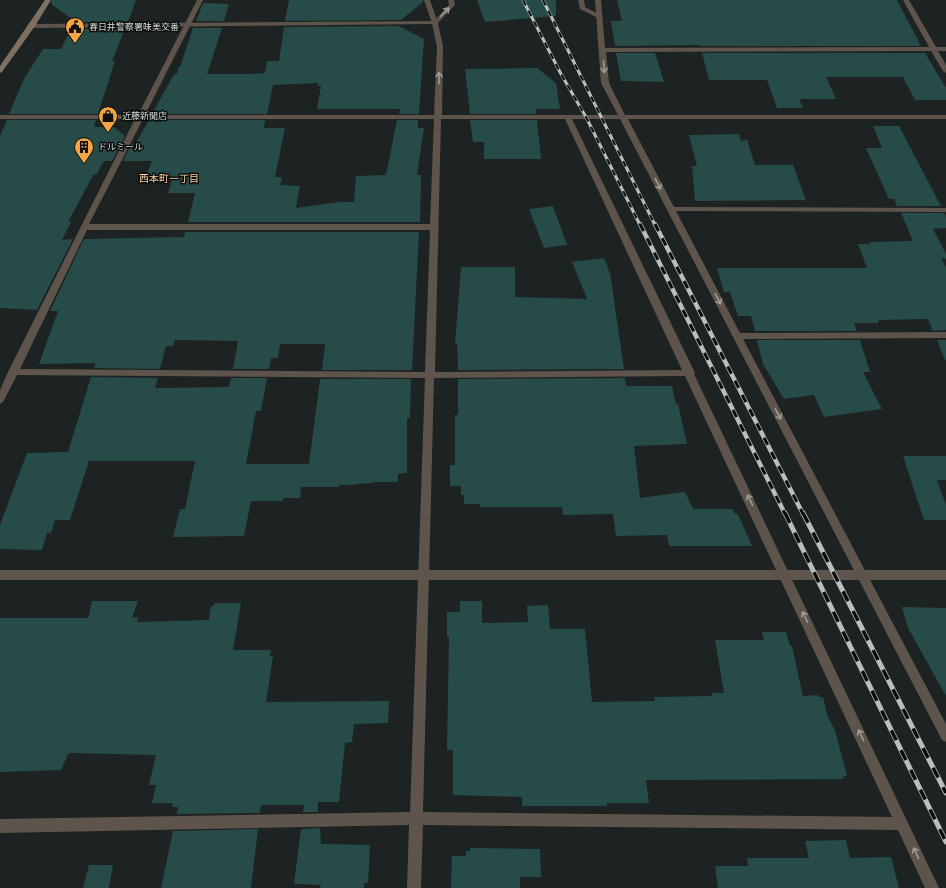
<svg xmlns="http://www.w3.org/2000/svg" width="946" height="888" viewBox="0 0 946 888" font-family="Lato,'Noto Sans JP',sans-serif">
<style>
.building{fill:#264b49}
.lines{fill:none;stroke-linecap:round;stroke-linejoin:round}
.service{fill:#5e544b;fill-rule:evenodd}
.minor{fill:#5e544b;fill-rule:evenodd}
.tertiary{fill:#5e544b;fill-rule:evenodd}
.secondary{fill:#7f7162;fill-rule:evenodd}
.rail-far2-casing{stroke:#babfbe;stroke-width:3}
.rail-far1-casing{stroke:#babfbe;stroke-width:4.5}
.rail-casing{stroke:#babfbe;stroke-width:5}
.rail-far2{stroke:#090c0b;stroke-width:2;stroke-dasharray:6;stroke-linecap:butt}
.rail-far1{stroke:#090c0b;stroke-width:3;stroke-dasharray:8;stroke-linecap:butt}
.rail{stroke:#090c0b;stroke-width:3.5;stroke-dasharray:11;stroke-linecap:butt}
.oneway{stroke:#9f9e99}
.labels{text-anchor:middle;stroke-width:3;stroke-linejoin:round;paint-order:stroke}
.far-poi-label{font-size:9px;fill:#d5dad9;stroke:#090c0b;text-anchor:start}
.far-neighbourhood-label{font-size:10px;fill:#fcce9f;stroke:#090c0b}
</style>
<rect width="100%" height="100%" fill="#1c2322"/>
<path class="building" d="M 52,0 L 136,0 L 128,22 L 74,22 L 75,21 L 51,4 Z
M 289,0 L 423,0 L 423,2 L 401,20 L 285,21 Z
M 477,0 L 556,0 L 556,16 L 485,22 Z
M 617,0 L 897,0 L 921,46 L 700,46 L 700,45 L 615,46 L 611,21 L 622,21 Z
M 203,3 L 229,4 L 224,21 L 196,21 Z
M 399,26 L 424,39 L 419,114 L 399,114 L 400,109 L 317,109 L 321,86 L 318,86 L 318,83 L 273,85 L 267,114 L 152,114 L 174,74 L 177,74 L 178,67 L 180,67 L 193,28 L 222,28 L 207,74 L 253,74 L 265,73 L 267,61 L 279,61 L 284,27 Z
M 71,29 L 125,29 L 112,61 L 115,61 L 98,114 L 9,114 L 25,77 L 43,49 L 61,49 Z
M 616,53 L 655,53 L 664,82 L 621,81 Z
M 702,53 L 925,53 L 946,88 L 946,100 L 915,100 L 903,77 L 826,77 L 836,99 L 799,99 L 803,108 L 777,108 L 767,80 L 709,80 Z
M 537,68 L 556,83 L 560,109 L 536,109 L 536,114 L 470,114 L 465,69 Z
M 7,120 L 96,120 L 94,127 L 114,127 L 125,136 L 112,161 L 104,161 L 96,175 L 94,174 L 68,222 L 71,222 L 62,240 L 73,239 L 37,310 L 0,308 L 0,136 Z
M 149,120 L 265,120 L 264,128 L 285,128 L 275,177 L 282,177 L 280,185 L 300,186 L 296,208 L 340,202 L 354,202 L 356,176 L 386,175 L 397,120 L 418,120 L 418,128 L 424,128 L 417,175 L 421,175 L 420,222 L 188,222 L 195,193 L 168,193 L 172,180 L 145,179 L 152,161 L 123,161 L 132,143 L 135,145 Z
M 470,120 L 537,120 L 541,159 L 484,159 L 484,142 L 473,142 Z
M 873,126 L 899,126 L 941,206 L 897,206 L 894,199 L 889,199 L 866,148 L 882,148 Z
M 739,134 L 741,141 L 747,140 L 755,165 L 793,165 L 806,200 L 695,201 L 692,166 L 697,166 L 689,135 Z
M 553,206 L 567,245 L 544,248 L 529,209 Z
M 901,213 L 944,213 L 946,217 L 946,228 L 933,229 L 946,254 L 946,259 L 941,258 L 946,268 L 946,330 L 933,331 L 928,319 L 879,320 L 878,323 L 854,323 L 857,331 L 755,331 L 751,316 L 738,316 L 730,292 L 724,292 L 717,268 L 867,268 L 858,244 L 870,244 L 870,242 L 913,241 Z
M 185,232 L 419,232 L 412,370 L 322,370 L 325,344 L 280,344 L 278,358 L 271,358 L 269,369 L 233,369 L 238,341 L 175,340 L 173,346 L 166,346 L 160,369 L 94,368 L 96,363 L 39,364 L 58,311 L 50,311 L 84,239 L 184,237 Z
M 604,258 L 610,273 L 624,369 L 458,370 L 457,343 L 455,343 L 461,267 L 515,267 L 515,297 L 587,299 L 572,262 Z
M 757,340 L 860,340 L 870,372 L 863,372 L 882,409 L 824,417 L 814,395 L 784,399 L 763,364 Z
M 937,340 L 946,340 L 946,360 L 945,360 Z
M 91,377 L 158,378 L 155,388 L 229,387 L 231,378 L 267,378 L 261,411 L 256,411 L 246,464 L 309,464 L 320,379 L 411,379 L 410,418 L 407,418 L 407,473 L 398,474 L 398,482 L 373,482 L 373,483 L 355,484 L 355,485 L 339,485 L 339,487 L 301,487 L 300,498 L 283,498 L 283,501 L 251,501 L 244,536 L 173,537 L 180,509 L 185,509 L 195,461 L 89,461 L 70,520 L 55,520 L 51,533 L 47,533 L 42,550 L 0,549 L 0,525 L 27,453 L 68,452 Z
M 625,378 L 626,386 L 672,386 L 676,404 L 678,404 L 687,444 L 634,446 L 640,498 L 685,492 L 693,509 L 733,509 L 734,513 L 738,514 L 752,546 L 669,546 L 667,535 L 616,536 L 613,514 L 563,515 L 562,507 L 480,507 L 480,504 L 464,504 L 464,495 L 461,495 L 461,486 L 450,486 L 450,465 L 455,465 L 455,415 L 458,415 L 458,379 Z
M 903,456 L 946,456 L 946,480 L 937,480 L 946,505 L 946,520 L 924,520 Z
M 92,601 L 138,601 L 132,618 L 138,617 L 137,622 L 209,620 L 211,606 L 214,606 L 214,603 L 241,603 L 233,650 L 271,650 L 270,656 L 273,656 L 266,702 L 389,701 L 388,723 L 354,724 L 352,742 L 345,743 L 339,802 L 318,802 L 318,812 L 303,812 L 304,805 L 261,805 L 260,813 L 177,814 L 178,807 L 172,807 L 173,803 L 152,803 L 156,785 L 149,785 L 156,755 L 69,753 L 61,770 L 0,772 L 0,618 L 88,618 Z
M 460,601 L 482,601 L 482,623 L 528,622 L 527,606 L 548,605 L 550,629 L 585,629 L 592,702 L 652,701 L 655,701 L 654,697 L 712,696 L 712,693 L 724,693 L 715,640 L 764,640 L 762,632 L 786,632 L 790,646 L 792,646 L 803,696 L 818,695 L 819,697 L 823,697 L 827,715 L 835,730 L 847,776 L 843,776 L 844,779 L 646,780 L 649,803 L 607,803 L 607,806 L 522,806 L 522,797 L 453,795 L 453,750 L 447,750 L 449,637 L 447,637 L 447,612 L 460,612 Z
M 902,607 L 946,608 L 946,696 L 908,628 Z
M 320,828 L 321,844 L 370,845 L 368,883 L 364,883 L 364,888 L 320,888 L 321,885 L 294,884 L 301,829 Z
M 258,829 L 251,888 L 161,888 L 173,831 Z
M 846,840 L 850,858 L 891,857 L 899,888 L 718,888 L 715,866 L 748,866 L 747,858 L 809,858 L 805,841 Z
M 470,848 L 540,849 L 541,877 L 520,877 L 520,888 L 451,888 L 452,856 L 466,856 L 466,851 L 470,851 Z
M 89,865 L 113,865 L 109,888 L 83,888 Z"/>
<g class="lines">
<path class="service" d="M 448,0 L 454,0 L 455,5 L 437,24 L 433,24 L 433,22 L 449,5 Z
M 578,0 L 584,0 L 585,7 L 602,16 L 602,18 L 598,18 L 580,9 Z"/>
<path class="minor" d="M 197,0 L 203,0 L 145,115 L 434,115 L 437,47 L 432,23 L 424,0 L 430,0 L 438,23 L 443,47 L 442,115 L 618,115 L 601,83 L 595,0 L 601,0 L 605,48 L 929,47 L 903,0 L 909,0 L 936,47 L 946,47 L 946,51 L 938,51 L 946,65 L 946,73 L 943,71 L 931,51 L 606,52 L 609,83 L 625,115 L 946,115 L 946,119 L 628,119 L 674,207 L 946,208 L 946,212 L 676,211 L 740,333 L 946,332 L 946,338 L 743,339 L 946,724 L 946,742 L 942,740 L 620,119 L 572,119 L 695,373 L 694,374 L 939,888 L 925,888 L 898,830 L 423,825 L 421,888 L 407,888 L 409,825 L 0,833 L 0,819 L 410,812 L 425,378 L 17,375 L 3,402 L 0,404 L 0,390 L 8,372 L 135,119 L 0,119 L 0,115 L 138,115 ZM 143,119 L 434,119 L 430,224 L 89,224 ZM 441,119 L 565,119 L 682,370 L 435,372 ZM 87,230 L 430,230 L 425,372 L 20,369 ZM 685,376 L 892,817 L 423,812 L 434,378 Z"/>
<path class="tertiary" d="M 435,21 L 438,23 L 437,24 L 32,28 L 29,26 L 32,24 Z
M 0,570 L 946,570 L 946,580 L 0,580 Z"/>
<path class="secondary" d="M 45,0 L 51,0 L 35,26 L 2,72 L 0,73 L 0,66 Z"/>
<defs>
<path id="rail-far2" d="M 523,0 L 561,74 L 586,117 L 640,225
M 543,0 L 655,225"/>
<path id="rail-far1" d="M 640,224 L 785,514
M 655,224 L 803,514"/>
<path id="rail" d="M 785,513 L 946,842
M 803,513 L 946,793"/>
</defs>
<use href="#rail-far2" class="rail-far2-casing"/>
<use href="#rail-far1" class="rail-far1-casing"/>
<use href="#rail" class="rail-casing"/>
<use href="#rail-far2" class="rail-far2"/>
<use href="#rail-far1" class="rail-far1"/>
<use href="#rail" class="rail"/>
</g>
<defs><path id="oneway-shaft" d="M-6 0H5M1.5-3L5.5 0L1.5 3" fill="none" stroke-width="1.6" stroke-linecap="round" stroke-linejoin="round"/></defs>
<g class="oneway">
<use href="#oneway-shaft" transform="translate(445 12) rotate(-46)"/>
<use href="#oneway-shaft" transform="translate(604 67) rotate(86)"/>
<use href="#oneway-shaft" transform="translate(439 78) rotate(-89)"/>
<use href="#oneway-shaft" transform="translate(658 184) rotate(63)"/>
<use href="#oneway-shaft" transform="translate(718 299) rotate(62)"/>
<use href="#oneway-shaft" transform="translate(778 414) rotate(62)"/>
<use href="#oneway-shaft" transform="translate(750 500) rotate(-115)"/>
<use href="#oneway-shaft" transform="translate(805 617) rotate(-115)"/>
<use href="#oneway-shaft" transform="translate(861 735) rotate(-115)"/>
<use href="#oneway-shaft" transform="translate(916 853) rotate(-115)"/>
</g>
<defs>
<symbol id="civic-pin" viewBox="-11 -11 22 30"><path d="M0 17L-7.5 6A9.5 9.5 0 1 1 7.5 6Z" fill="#f4a444" stroke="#090c0b"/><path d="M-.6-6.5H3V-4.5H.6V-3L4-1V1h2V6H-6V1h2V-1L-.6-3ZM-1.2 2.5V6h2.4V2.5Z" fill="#111"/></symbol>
<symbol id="shop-pin" viewBox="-11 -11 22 30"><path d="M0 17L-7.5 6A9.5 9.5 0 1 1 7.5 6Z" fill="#f4a444" stroke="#090c0b"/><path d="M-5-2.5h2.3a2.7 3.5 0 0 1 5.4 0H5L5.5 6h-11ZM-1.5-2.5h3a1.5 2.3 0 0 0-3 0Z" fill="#111"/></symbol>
<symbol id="building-pin" viewBox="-11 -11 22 30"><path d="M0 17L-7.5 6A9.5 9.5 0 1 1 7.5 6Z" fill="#f4a444" stroke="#090c0b"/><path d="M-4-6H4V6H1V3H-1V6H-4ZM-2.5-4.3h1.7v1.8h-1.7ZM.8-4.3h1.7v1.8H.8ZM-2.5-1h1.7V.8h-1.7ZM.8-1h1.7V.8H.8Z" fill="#111"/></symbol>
</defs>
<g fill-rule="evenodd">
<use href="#civic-pin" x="64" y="16" width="22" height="30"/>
<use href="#shop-pin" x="97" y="105" width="22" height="30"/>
<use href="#building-pin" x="73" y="136" width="22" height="30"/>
</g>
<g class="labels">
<g class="far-poi-label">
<text x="89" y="30">春日井警察署味美交番</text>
<text x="122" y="119">近藤新聞店</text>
<text x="98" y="150">ドルミール</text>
</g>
<g class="far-neighbourhood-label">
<text x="169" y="182">西本町一丁目</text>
</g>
</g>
</svg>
